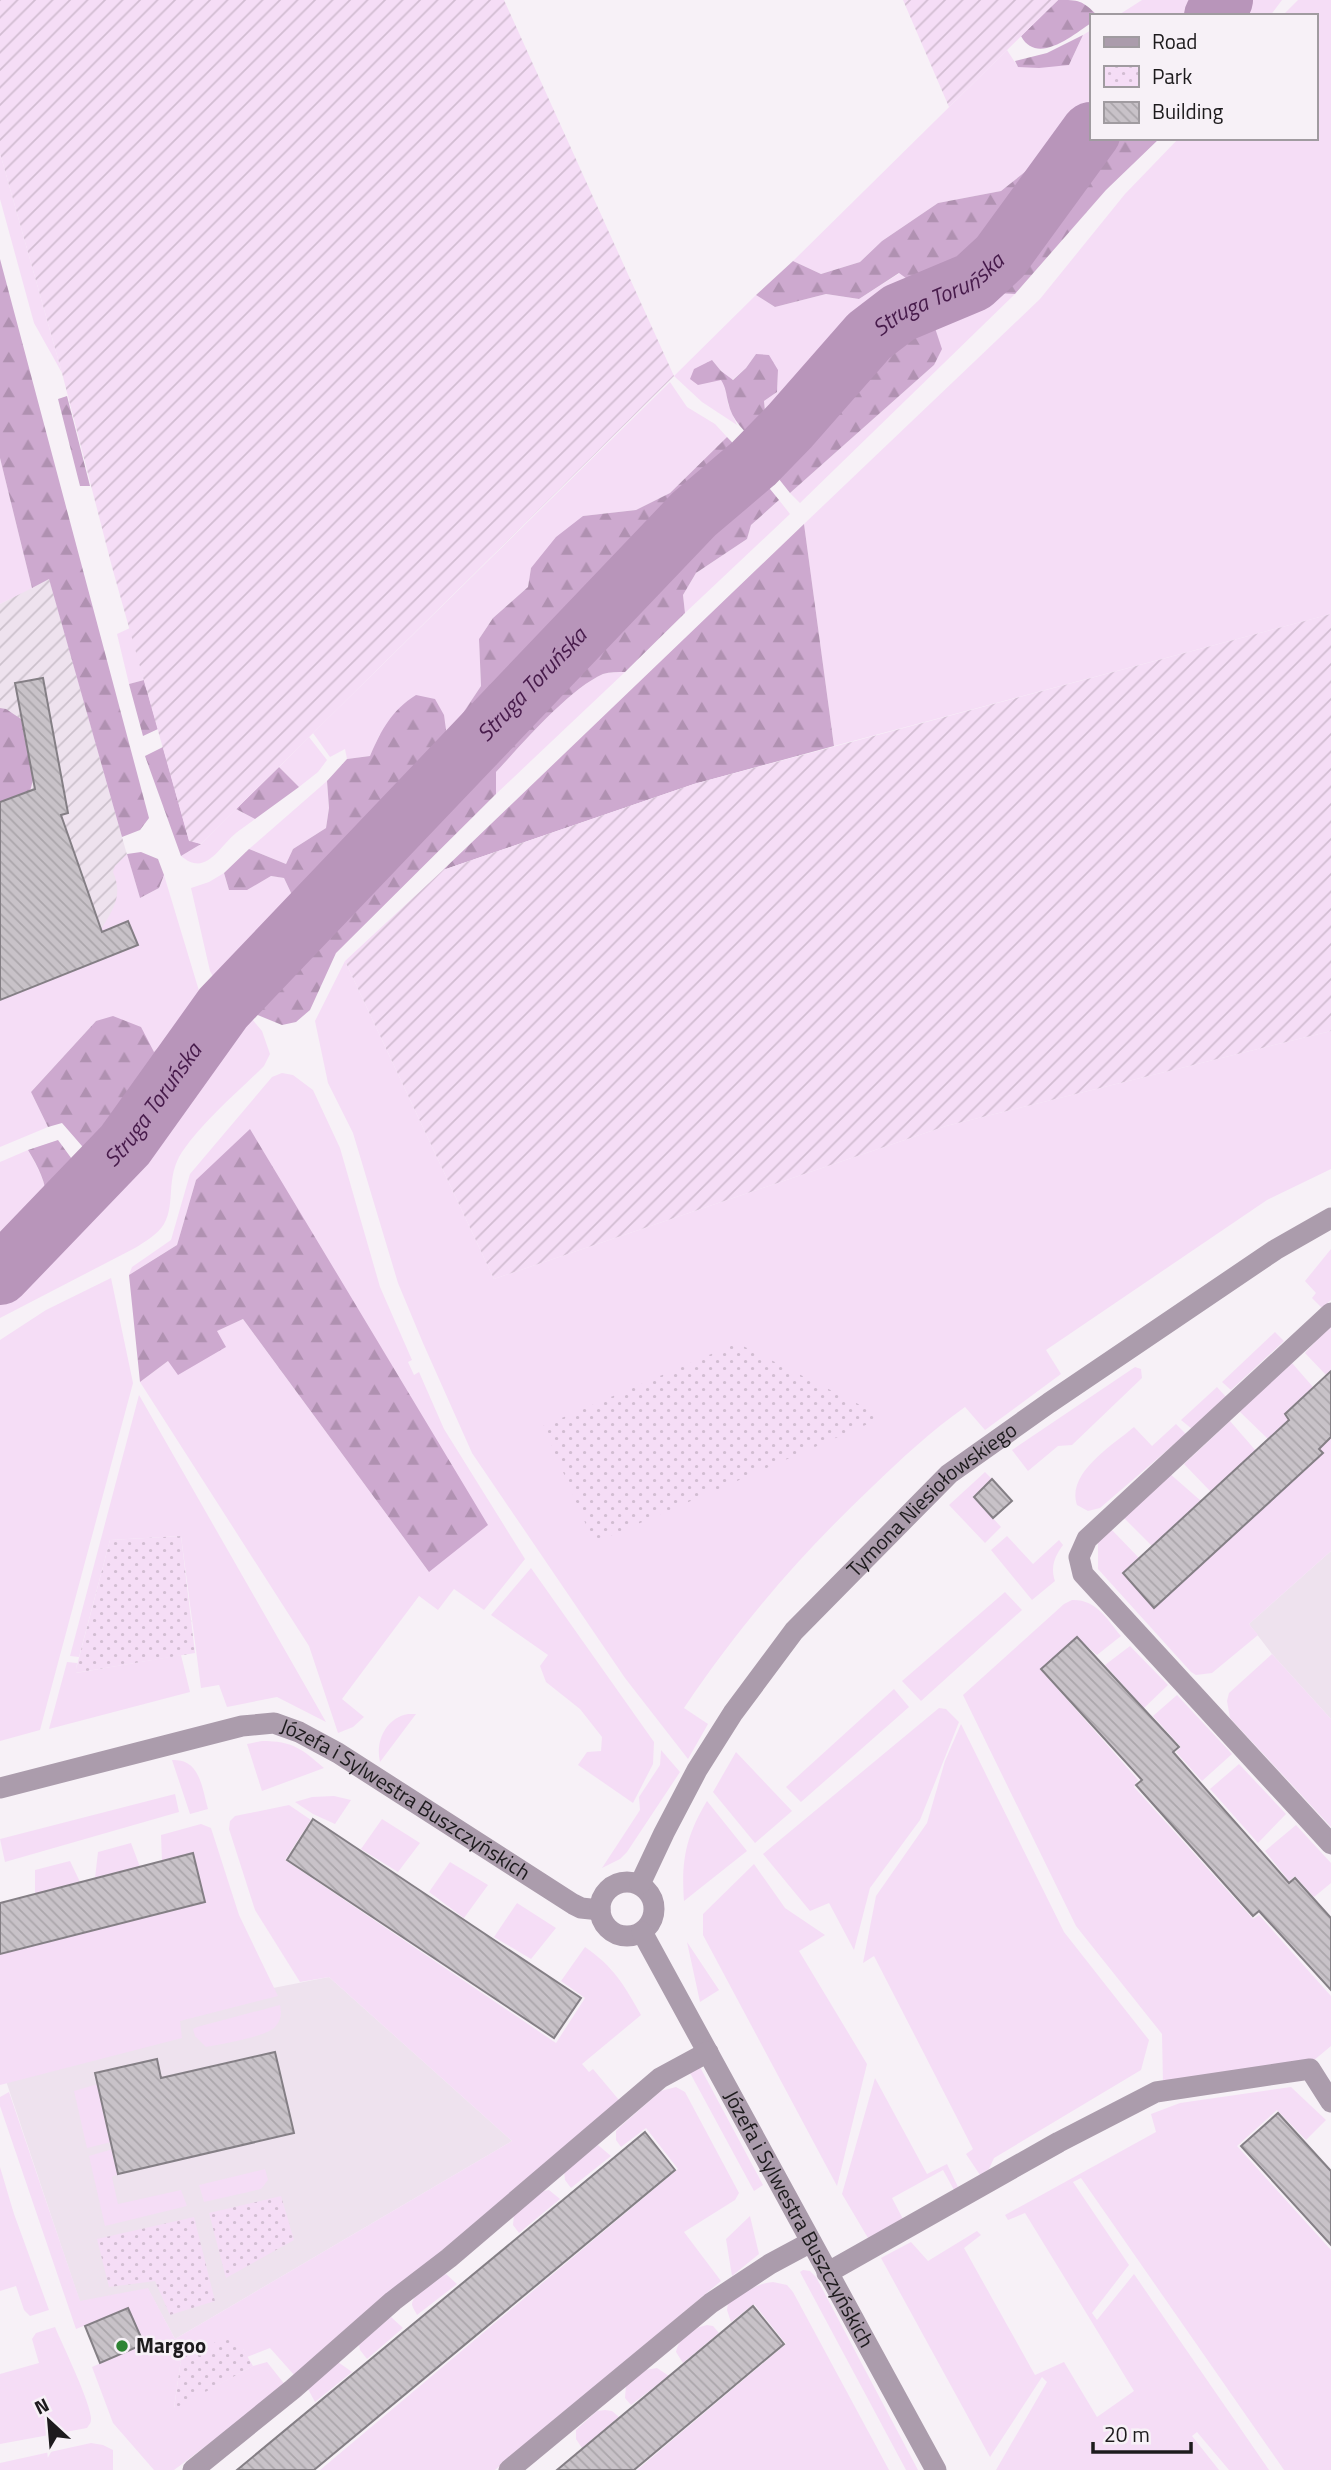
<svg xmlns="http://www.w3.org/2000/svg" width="1331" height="2470" viewBox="0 0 1331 2470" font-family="'Titillium Web',sans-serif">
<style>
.built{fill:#eee2ee}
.industrial{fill:url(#industrial-furrows)}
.grass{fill:#f5ddf6}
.forest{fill:url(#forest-firs)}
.park{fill:url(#park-dots)}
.garden{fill:url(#garden-furrows)}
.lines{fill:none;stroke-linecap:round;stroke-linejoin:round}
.river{stroke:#b895ba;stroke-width:60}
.building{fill:url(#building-back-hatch);stroke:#847f85;stroke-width:2}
.minor{stroke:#ab9cac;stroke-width:21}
.poi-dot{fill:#2d8433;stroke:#f7f1f7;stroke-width:2.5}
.labels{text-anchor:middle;stroke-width:5;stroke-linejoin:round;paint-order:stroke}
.street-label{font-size:21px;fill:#1d1b1d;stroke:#f7f1f7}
.poi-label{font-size:21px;font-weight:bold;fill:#1d1b1d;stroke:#f7f1f7;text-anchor:start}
.water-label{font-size:23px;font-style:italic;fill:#471b4b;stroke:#f7f1f7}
</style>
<defs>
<pattern id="industrial-furrows" width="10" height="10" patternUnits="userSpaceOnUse" patternTransform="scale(1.75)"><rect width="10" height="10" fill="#eee2ee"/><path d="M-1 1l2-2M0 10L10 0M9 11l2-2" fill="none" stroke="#ccc1cc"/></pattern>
<pattern id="forest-firs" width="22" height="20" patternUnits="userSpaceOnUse" patternTransform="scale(1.75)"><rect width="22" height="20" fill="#cda9cf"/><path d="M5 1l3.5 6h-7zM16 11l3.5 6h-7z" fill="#b091b1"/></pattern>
<pattern id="park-dots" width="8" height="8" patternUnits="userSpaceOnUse" patternTransform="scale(1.75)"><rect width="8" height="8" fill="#f5ddf6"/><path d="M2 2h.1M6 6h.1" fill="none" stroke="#d2bdd2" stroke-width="1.8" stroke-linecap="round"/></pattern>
<pattern id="garden-furrows" width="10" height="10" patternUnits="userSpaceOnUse" patternTransform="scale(1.75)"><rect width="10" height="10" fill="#f5ddf6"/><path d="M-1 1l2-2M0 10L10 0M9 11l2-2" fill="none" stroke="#d2bdd2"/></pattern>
<pattern id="building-back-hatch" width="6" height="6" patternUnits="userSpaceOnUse" patternTransform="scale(1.75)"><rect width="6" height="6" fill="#c8c2c8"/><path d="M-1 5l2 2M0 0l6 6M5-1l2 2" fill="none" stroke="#aba6ab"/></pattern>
</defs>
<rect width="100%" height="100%" fill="#f7f1f7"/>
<path class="built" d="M 1331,1551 L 1331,1719 L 1272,1654 L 1249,1624 Z
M 329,1977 L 512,2141 L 175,2339 L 148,2289 L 80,2302 L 0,2063 L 0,2042 Z"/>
<path class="industrial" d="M 49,578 L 155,954 L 0,1095 L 0,604 Z"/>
<path class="grass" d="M 1142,0 L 1207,0 L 1199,16 L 1117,16 Z
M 1247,0 L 1282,0 L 1270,16 L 1237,16 Z
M 1298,0 L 1331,0 L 1331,614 L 834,746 L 804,524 L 1040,299 L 1125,194 L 1179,138 L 1315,138 L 1315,16 L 1282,16 Z
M 1091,30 L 1091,125 L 1059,157 L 1046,155 L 1001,191 L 938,203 L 882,241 L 860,262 L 821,274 L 793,261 L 1007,50 L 1018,67 L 1069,65 L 1083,35 Z
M 0,153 L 62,373 L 34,323 L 0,199 Z
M 900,273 L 925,292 L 901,300 L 879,314 L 774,423 L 765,411 L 764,401 L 777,392 L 778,370 L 756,354 L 746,368 L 732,380 L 721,371 L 712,360 L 726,387 L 728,404 L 737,425 L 702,402 L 674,376 L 756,295 L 775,307 L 826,294 L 859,299 Z
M 968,292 L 1015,294 L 800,503 L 790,493 L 934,365 L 935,328 L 904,321 Z
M 670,382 L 687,407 L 715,424 L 727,437 L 670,493 L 636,510 L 583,516 L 531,568 L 528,587 L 493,618 L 479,639 L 481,686 L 447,738 L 380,734 L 370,756 L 347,759 L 345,749 L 330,757 L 313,733 Z
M 0,458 L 32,588 L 0,604 Z
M 779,500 L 790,514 L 685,613 L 683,595 L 696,573 L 747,539 L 751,525 Z
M 130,628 L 144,680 L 129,684 L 117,634 Z
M 625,672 L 496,794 L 496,772 C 522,744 569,689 603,674 C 610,672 618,672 625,672 Z
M 309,737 L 327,760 L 318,772 L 299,787 L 279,767 Z
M 327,781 L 329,808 L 326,828 L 293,849 L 286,864 L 249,849 Z
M 236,809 L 255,819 C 249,824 242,828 236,833 C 218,848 206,877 181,856 L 201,844 Z
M 127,854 L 140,898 L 159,888 L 164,875 L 203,1004 L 153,1053 L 96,1021 L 31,1092 L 48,1127 L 0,1147 L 0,1000 L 138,945 L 128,921 L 99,933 C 112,910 124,897 113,872 L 115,866 Z
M 224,873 L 229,890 L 246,890 L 271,876 L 284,878 L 293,897 L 281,923 L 286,933 L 224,996 L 210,971 L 191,888 L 209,882 Z
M 345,961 L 494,1279 L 946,1126 L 1331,1031 L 1331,1169 L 1267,1200 L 1046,1350 L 1061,1374 L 985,1430 L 965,1407 C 931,1431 902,1458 872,1487 C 799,1556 740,1625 684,1708 L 708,1724 L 688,1759 L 625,1678 L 472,1453 L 423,1343 L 398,1283 L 353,1133 L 328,1083 L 315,1021 Z
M 252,1019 L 262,1031 L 270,1054 L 264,1066 C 237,1093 204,1120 182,1152 C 165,1178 176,1203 164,1224 C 157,1235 146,1241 135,1248 L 0,1318 L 0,1285 L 126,1155 L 177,1087 Z
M 282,1073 L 293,1075 L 313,1090 L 340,1148 L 380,1287 L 412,1360 L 408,1362 L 414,1375 L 419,1372 L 444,1429 L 525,1559 L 484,1610 L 454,1589 L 438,1610 L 419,1596 L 342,1699 L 364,1717 L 353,1727 L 338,1733 L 309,1646 L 140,1382 L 168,1361 L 225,1348 L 216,1331 L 243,1319 L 429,1572 L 196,1180 L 177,1245 L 129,1275 L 132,1267 L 171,1240 L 190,1174 L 272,1077 Z
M 28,1150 C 64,1212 44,1215 0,1260 L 0,1162 Z
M 1331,1249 L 1331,1300 L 1322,1308 L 1312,1298 L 1316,1293 L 1305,1281 Z
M 111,1278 L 133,1383 L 40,1730 L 0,1741 L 0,1340 L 46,1310 Z
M 1331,1324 L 1331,1373 L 1327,1376 L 1305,1353 Z
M 1275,1332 L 1284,1341 L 1231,1390 L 1222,1382 Z
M 1292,1363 L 1313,1387 L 1285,1414 L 1289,1420 L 1268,1439 L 1239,1411 Z
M 1135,1367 L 1141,1369 L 1142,1378 L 1072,1445 L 1058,1446 L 1028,1471 L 1012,1450 Z
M 1217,1387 L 1227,1398 L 1192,1429 L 1181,1420 Z
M 139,1395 L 326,1722 L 277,1697 L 227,1707 L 219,1685 L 201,1688 L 181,1536 L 110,1540 L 79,1657 L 70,1656 Z
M 1230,1421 L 1256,1451 L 1211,1492 L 1184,1464 Z
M 1176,1424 L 1186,1434 L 1100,1508 L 1088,1511 L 1077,1505 C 1066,1473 1113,1445 1134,1427 L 1152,1446 Z
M 1331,1437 L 1331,1551 L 1249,1624 L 1258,1635 L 1212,1673 L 1196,1675 L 1191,1672 L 1098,1569 L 1098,1540 L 1112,1530 L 1139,1558 L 1123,1573 L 1155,1608 L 1322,1453 L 1319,1449 Z
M 985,1472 L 992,1479 L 974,1497 L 1001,1527 L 985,1543 L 949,1505 Z
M 1169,1473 L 1201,1501 L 1152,1546 L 1124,1518 Z
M 1007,1536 L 1033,1564 L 1059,1540 L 1063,1545 C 1055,1556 1050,1567 1055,1581 L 1032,1600 L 991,1550 Z
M 531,1568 L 654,1742 L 653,1764 L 633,1803 L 578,1765 L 587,1752 L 601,1751 L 602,1737 L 580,1709 L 546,1682 L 540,1666 L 548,1655 L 491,1615 Z
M 1005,1592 L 1022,1610 L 921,1701 L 902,1681 Z
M 1072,1600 C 1096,1599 1107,1619 1121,1636 L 1097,1655 L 1077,1637 L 1041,1670 L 1138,1780 L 1134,1787 L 1253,1919 L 1259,1915 L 1331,1996 L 1331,2046 L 1313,2061 L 1163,2084 L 1162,2034 L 1076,1926 L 963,1695 L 1064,1604 Z
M 1130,1646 L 1168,1685 L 1144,1708 L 1105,1665 Z
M 1272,1654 L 1331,1719 L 1331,1827 L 1230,1718 L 1227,1701 L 1229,1693 Z
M 181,1655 L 190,1692 L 49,1729 L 67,1662 L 77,1663 L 76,1673 Z
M 894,1689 L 909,1707 L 801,1802 L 786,1787 Z
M 1177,1695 L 1232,1754 L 1202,1781 L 1176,1752 L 1181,1747 L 1153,1716 Z
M 939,1708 L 946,1709 L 959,1722 L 920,1820 L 870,1888 L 854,1950 L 829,1903 L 810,1911 L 763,1854 Z
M 408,1714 L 416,1714 L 380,1762 C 375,1741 386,1718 408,1714 Z
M 961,1724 L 1064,1932 L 1149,2040 L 1141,2070 L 994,2158 L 989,2169 L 980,2175 L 966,2154 L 973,2149 L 874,1956 L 863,1963 L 876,1896 L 927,1823 L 945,1761 Z
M 262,1741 C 293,1741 302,1749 324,1768 L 262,1791 L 247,1744 Z
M 661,1750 L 680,1772 L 627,1852 L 620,1859 L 602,1868 L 640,1810 L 639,1797 L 660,1765 Z
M 736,1752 L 792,1811 L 755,1843 L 713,1792 Z
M 172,1760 C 200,1758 202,1788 208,1809 L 190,1814 Z
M 1239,1764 L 1286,1814 L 1258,1843 L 1210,1789 Z
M 175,1794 L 179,1812 L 5,1862 L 0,1839 Z
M 334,1796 L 351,1800 L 335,1824 L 313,1814 L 295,1802 L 312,1797 Z
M 707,1801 L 747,1851 L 684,1901 C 681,1860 686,1836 707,1801 Z
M 289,1805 L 311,1820 L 285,1860 L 556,2043 L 585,1998 L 561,1981 L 585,1947 C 614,1967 624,1985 641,2015 L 582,2064 L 589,2072 L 593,2069 L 619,2100 L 295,2376 L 270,2348 L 247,2357 L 243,2349 L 181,2359 L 174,2408 L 253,2366 L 267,2362 L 286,2386 L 174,2470 L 154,2470 L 113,2423 L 92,2367 L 144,2344 L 128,2308 L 76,2329 L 0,2106 L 0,2097 L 9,2092 L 80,2301 L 148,2288 L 175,2339 L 512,2141 L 329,1977 L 300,1982 L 255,1910 L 229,1829 L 230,1821 L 235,1816 Z
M 382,1819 L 420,1843 L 398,1872 L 361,1849 Z
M 201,1824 L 211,1828 L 239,1915 L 278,1996 L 180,2021 L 182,2038 L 0,2085 L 0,1954 L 205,1902 L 193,1854 L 162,1861 L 161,1835 Z
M 1296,1825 L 1331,1863 L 1331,1883 L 1314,1897 L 1295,1876 L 1289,1881 L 1265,1851 Z
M 131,1843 L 140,1867 L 95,1878 L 98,1852 Z
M 70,1861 L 80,1882 L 35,1894 L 35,1870 Z
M 450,1862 L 488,1885 L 464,1918 L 429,1892 Z
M 754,1864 L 785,1908 L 825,1935 L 799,1951 L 867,2064 L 837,2186 L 703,1935 L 703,1914 Z
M 517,1903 L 556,1928 L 531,1959 L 494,1937 Z
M 687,1942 L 719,1990 L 700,2002 Z
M 280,2005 C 282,2013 281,2020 276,2026 C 267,2037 221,2044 206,2047 L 195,2036 L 193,2029 L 197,2027 Z
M 700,2067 L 763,2185 L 754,2191 L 689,2071 Z
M 875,2078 L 927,2174 L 947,2164 L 958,2187 L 954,2190 L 943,2170 L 892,2198 L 903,2219 L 868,2238 L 842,2194 Z
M 98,2084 L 111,2142 L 87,2148 L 74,2091 Z
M 676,2087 L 685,2092 L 739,2193 L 735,2200 L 684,2232 L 721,2281 L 495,2470 L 320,2470 L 678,2169 L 646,2128 L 621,2147 L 616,2140 L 616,2131 L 622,2125 L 661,2091 Z
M 1291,2087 L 1326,2120 L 1306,2140 L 1277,2110 L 1237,2146 L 1331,2250 L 1331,2470 L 1284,2470 L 1081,2178 L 1073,2182 L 1129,2265 L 1092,2313 L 1097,2320 L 1134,2274 L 1269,2470 L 1229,2470 L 1197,2432 L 1192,2436 L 1219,2470 L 996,2470 L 1047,2382 L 1042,2377 L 990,2457 L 881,2258 L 911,2242 L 928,2261 L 977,2231 L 981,2235 L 964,2248 L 1035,2375 L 1064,2362 L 1097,2417 L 1134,2391 L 1025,2213 L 1008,2220 L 1005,2215 L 1156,2132 L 1151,2114 L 1180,2103 Z
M 598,2145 L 611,2156 L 571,2188 L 565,2180 L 564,2171 Z
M 113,2149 L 118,2174 L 112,2177 L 118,2204 L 181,2190 L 187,2206 L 105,2226 L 89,2156 Z
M 0,2167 L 14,2214 L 49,2310 L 30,2316 L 24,2310 L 16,2286 L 0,2291 Z
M 265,2169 L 268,2180 L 261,2189 L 204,2202 L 199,2185 Z
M 549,2190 L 560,2199 L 519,2233 L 513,2225 L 514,2214 L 542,2191 Z
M 750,2216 L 759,2254 L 732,2276 L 726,2239 Z
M 803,2270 L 810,2271 L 816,2277 L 918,2470 L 906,2470 L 800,2272 Z
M 446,2274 L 457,2284 L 417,2315 C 416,2312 413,2309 412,2305 C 411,2295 438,2276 446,2274 Z
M 773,2282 L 787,2285 L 793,2292 L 889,2470 L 637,2470 L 786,2344 L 754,2304 L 731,2322 L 727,2310 L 728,2303 C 742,2294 756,2283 773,2282 Z
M 391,2317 L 403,2328 L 367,2359 L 360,2350 L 359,2344 Z
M 707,2325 L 713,2326 L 719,2333 L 683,2363 L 676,2352 C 679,2337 693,2328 707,2325 Z
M 55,2327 C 63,2346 90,2401 91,2418 C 91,2424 90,2423 87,2428 L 0,2444 L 0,2374 L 39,2363 L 32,2339 L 36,2333 Z
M 338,2362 L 352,2372 L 315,2402 L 308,2389 Z
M 657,2368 L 669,2376 L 631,2405 L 625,2398 L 626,2385 L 645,2370 Z
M 605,2410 L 612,2411 L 619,2417 L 582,2448 L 576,2439 L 576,2430 L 597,2411 Z
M 91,2443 L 103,2445 L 113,2450 L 113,2470 L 0,2470 L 0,2463 Z"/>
<path class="forest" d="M 1058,0 C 1079,0 1082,0 1098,16 L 1091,16 L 1091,23 C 1073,35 1037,66 1021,36 Z
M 1083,35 L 1069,65 L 1039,68 L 1018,67 L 1015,61 L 1047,53 Z
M 1100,138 L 1160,138 L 1106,190 L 1015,294 L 968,292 C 1025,253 1060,193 1100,138 Z
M 1046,155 L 1059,157 L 975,263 L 949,282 L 925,292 L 899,273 L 859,299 L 826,294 L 775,307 L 756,295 L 793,261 L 821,274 L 860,262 L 882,241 L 938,203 L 1001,191 Z
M 0,259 L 149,818 L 140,830 L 122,837 L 49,579 L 32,588 L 0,458 Z
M 904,321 L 935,328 L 942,349 L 934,365 L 790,493 L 767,464 C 781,449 796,435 809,420 C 839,384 865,346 904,321 Z
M 756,354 L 769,355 L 778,370 L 777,392 L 764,401 L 765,411 L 774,423 L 759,445 C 745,432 732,421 728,402 C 726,393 726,388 721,380 L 698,385 L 690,379 L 694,369 L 712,360 L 721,371 L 733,380 L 746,368 Z
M 67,396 L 90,486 L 80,486 L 58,399 Z
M 727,437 L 748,459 L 685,510 L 286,933 L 281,923 L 293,897 L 284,878 L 271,876 L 247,890 L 229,890 L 224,873 L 249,849 L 286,864 L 293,849 L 326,828 L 329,808 L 327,781 L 347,759 L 370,756 C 382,729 391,711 416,695 L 435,699 L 444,715 L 447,737 L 481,686 L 479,639 L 493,618 L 528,587 L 531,568 L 556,537 L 583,516 L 636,510 L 670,493 Z
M 756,472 L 779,500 L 751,525 L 747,539 L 696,573 L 683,595 L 685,613 L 625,672 C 618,672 610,672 603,674 C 569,689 522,744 496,772 L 496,794 L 336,953 L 310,1010 L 296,1022 L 282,1025 L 243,1009 L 244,994 Z
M 804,524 L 834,746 L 694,784 L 443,870 Z
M 144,680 L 158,729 L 143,736 L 129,684 Z
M 0,708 L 6,709 L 21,719 L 33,780 L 30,791 L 0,802 Z
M 163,747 L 189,840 L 201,844 L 181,856 L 145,756 Z
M 279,767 L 299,787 L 255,819 L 236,809 Z
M 141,852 L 158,859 L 164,875 L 159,888 L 140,898 L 127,854 Z
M 203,1004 L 208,1018 L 119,1145 L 95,1161 L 62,1123 L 48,1127 L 31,1092 L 96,1021 L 113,1016 L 141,1027 L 154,1052 Z
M 250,1129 L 488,1525 L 429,1572 L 243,1319 L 217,1331 L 226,1347 L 178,1375 L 168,1361 L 140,1382 L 129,1275 L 177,1245 L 196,1180 Z
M 58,1140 L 85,1177 L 45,1215 C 50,1189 41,1172 28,1150 Z"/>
<path class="park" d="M 737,1343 L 884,1417 L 594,1543 L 543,1426 Z
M 181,1536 L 195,1653 L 75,1673 L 110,1540 Z
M 281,2196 L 294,2240 L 226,2278 L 209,2213 Z
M 194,2217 L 215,2301 L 170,2315 L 155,2281 L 109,2287 L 97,2239 Z
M 226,2337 L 243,2349 L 253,2366 L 174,2409 L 181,2359 Z"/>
<path class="garden" d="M 0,0 L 504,0 L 674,376 L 201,844 L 189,841 L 112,567 L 62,373 L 0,153 Z
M 903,0 L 1058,0 L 949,107 Z
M 1331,614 L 1331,1031 L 946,1126 L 494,1279 L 345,961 L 443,870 L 694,784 Z"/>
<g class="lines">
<g class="river">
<path d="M 1214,16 L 1223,0"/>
<path id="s1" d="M 0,1275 L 125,1145 L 223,1008 L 694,514 L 754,463 L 790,426 L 869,336 L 899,313 L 973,282 L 1000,257 L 1091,132"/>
</g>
</g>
<path class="building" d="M 43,678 L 68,813 L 61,815 L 102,932 L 128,921 L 138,945 L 0,1000 L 0,802 L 35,789 L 15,683 Z
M 1331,1371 L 1331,1437 L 1319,1449 L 1323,1453 L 1154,1608 L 1123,1573 L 1289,1420 L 1285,1414 Z
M 992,1479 L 1012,1501 L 993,1518 L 974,1497 Z
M 1077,1637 L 1179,1747 L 1173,1752 L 1289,1883 L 1295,1878 L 1331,1918 L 1331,1990 L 1259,1911 L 1253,1916 L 1136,1785 L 1142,1780 L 1041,1669 Z
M 313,1819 L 581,1998 L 554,2038 L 287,1860 Z
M 193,1853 L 205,1902 L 0,1954 L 0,1903 Z
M 275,2052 L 294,2133 L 118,2174 L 95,2073 L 157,2059 L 161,2078 Z
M 1278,2113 L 1331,2171 L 1331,2245 L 1241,2146 Z
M 645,2132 L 675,2170 L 314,2470 L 237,2470 Z
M 753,2306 L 784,2344 L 634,2470 L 557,2470 Z
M 128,2308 L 144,2344 L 100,2363 L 85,2326 Z"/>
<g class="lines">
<g class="minor">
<path d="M 1331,1313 L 1087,1539 L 1079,1557 L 1083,1574 L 1331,1844"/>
<path id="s2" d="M 0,1788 L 242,1726 L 274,1723 L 299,1732 L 338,1753 L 573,1904 L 581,1908 L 600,1910"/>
<circle cx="627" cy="1909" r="27"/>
<path id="s3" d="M 640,1884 L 664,1833 L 697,1770 L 733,1713 L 794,1631 L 949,1474 L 1049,1403 L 1275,1250 L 1331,1218"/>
<path id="s4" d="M 642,1932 L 936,2470"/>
<path d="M 827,2273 L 1059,2142 L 1156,2092 L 1310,2069 L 1331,2102"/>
<path d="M 193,2470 L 293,2389 L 393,2301 L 449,2258 L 660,2078 L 708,2052"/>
<path d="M 509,2470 L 711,2303 L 770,2264 L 811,2242"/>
</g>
</g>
<circle class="poi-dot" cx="122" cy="2346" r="7"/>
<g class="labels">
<g class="street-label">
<text dy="7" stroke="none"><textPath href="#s3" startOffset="488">Tymona Niesiołowskiego</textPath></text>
<text dy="7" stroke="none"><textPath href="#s2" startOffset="434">Józefa i Sylwestra Buszczyńskich</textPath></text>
<text dy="7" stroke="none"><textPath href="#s4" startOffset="327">Józefa i Sylwestra Buszczyńskich</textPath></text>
</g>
<g class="poi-label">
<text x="136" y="2353">Margoo</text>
</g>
<g class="water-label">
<text dy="8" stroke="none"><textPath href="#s1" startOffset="1363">Struga Toruńska</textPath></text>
<text dy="8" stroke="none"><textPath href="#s1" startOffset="796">Struga Toruńska</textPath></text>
<text dy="8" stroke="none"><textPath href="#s1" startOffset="229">Struga Toruńska</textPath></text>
</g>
</g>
<rect x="1090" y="14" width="228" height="126" fill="#f7f1f7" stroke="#a09ba0" stroke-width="2"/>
<rect x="1104" y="37" width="35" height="10" fill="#ab9cac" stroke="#a09ba0" stroke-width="2"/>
<text x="1152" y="49" font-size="21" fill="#1d1b1d">Road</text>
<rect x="1104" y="66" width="35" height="21" fill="url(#park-dots)" stroke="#a09ba0" stroke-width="2"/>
<text x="1152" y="84" font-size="21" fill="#1d1b1d">Park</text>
<rect x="1104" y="102" width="35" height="21" fill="url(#building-back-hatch)" stroke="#a09ba0" stroke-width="2"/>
<text x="1152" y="119" font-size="21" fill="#1d1b1d">Building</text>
<g transform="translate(49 2421) rotate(334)" stroke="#f7f1f7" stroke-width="5" paint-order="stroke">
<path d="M0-5L12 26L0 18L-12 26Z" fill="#1d1b1d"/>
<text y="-10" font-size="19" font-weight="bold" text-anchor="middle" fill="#1d1b1d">N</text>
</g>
<path d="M1093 2442v10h98v-10" fill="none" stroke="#1d1b1d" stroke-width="3.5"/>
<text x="1104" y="2442" font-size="21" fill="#1d1b1d" stroke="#f7f1f7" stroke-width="5" paint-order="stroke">20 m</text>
</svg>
